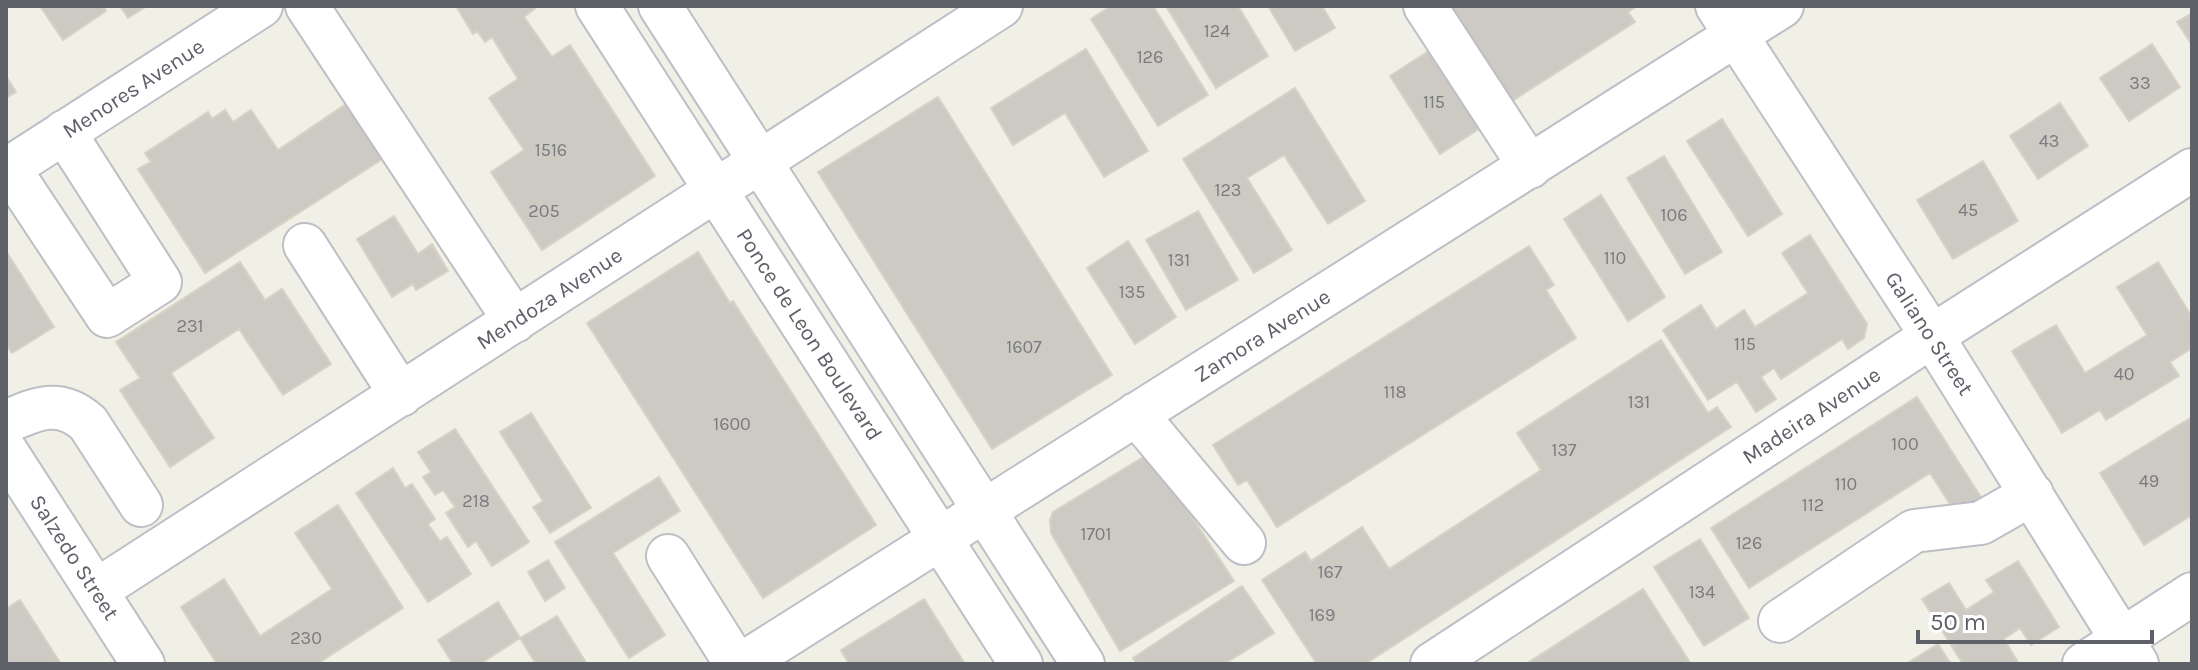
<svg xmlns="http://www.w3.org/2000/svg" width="2198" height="670" viewBox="0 0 2198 670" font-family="Karla,sans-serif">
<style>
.building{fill:#cccac3;stroke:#d7d3c4;stroke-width:2}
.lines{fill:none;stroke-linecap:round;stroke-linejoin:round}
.minor-casing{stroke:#bebfc6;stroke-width:46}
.minor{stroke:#fff;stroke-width:42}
.labels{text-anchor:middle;stroke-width:6;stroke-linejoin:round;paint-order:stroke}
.number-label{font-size:18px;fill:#7a7b7f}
.street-label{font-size:22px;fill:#5e6168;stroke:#fff}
</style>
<rect width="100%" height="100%" fill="#f1f0e6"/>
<path class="building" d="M 40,6 L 103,6 L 106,11 L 63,40 Z
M 120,6 L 147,6 L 128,18 Z
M 456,6 L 538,6 L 524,17 L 552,57 L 570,45 L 655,176 L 542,250 L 491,172 L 524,150 L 489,98 L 518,79 L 492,37 L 485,42 L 477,31 L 473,34 Z
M 1111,6 L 1153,6 L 1208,95 L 1158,126 L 1091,19 Z
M 1166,6 L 1238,6 L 1268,56 L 1216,88 Z
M 1268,6 L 1322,6 L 1335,28 L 1295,51 Z
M 1436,6 L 1637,6 L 1628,12 L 1635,22 L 1501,108 Z
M 2192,13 L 2192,45 L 2177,22 Z
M 2152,44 L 2180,87 L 2129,121 L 2100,78 Z
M 1086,49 L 1148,151 L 1104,177 L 1065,113 L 1013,145 L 991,108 Z
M 1429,51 L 1479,129 L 1440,154 L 1390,76 Z
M 6,76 L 16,92 L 6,98 Z
M 1295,88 L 1365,201 L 1328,224 L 1284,155 L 1247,178 L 1292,250 L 1254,273 L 1183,159 Z
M 938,97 L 1112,375 L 992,449 L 818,172 Z
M 349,102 L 384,158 L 205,273 L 138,169 L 151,162 L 145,153 L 208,112 L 212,119 L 225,110 L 233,122 L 251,110 L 278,150 Z
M 2060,103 L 2088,146 L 2038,179 L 2010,136 Z
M 1722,119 L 1782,214 L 1748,236 L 1687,141 Z
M 1664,156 L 1722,252 L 1685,274 L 1627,178 Z
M 1983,161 L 2018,221 L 1953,259 L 1917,200 Z
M 1601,195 L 1665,297 L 1628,321 L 1564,219 Z
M 1198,211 L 1238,280 L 1186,310 L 1146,240 Z
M 394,216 L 418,254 L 432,244 L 448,271 L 416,290 L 413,284 L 392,297 L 357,239 Z
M 1810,235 L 1867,324 L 1864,338 L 1848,349 L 1842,339 L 1781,379 L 1774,368 L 1761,377 L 1776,399 L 1756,412 L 1737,382 L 1708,400 L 1663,330 L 1701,305 L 1716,329 L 1744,310 L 1755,327 L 1808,293 L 1782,253 Z
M 1128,241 L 1176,317 L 1135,344 L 1087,268 Z
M 1529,246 L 1554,285 L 1546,290 L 1576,338 L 1277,527 L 1247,480 L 1238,485 L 1213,445 Z
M 6,251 L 54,327 L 12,353 L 6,344 Z
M 698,252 L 730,303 L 733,301 L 876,525 L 763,598 L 587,323 Z
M 240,262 L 265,300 L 282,289 L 331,364 L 283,395 L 239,329 L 171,373 L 214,438 L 170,467 L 120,390 L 140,378 L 116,342 Z
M 2158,262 L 2192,317 L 2192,348 L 2170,362 L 2179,376 L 2106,420 L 2100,410 L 2062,433 L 2012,351 L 2056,325 L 2085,373 L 2147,335 L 2117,287 Z
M 1661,340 L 1708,413 L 1717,407 L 1731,427 L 1365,664 L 1317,664 L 1262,580 L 1305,552 L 1311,561 L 1362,527 L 1389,569 L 1541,470 L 1517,433 Z
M 1917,397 L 1984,502 L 1959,518 L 1930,473 L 1749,588 L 1711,528 Z
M 531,413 L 591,508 L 550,533 L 533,507 L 543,501 L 500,432 Z
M 2192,417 L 2192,515 L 2144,545 L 2100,473 Z
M 455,429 L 529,542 L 492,566 L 476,541 L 468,547 L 446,513 L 455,507 L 443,490 L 435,495 L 423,477 L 431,472 L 418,452 Z
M 1150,453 L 1234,581 L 1120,651 L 1051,533 L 1050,520 L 1053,512 Z
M 393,468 L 405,488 L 412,484 L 435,519 L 428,524 L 440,541 L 447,537 L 471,574 L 428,602 L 356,493 Z
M 659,477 L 680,511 L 613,553 L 665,635 L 629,658 L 555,542 Z
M 338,505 L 403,608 L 317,664 L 217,664 L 181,607 L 224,579 L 260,636 L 332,589 L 295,533 Z
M 1700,539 L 1749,618 L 1704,646 L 1654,567 Z
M 548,560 L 565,588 L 545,601 L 528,572 Z
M 2018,561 L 2059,627 L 2031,645 L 2020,628 L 2004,639 L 2019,664 L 1963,664 L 1922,599 L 1949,583 L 1966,610 L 1994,592 L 1986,580 Z
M 1242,586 L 1274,633 L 1224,664 L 1137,664 L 1133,658 Z
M 1643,589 L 1691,664 L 1526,664 Z
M 924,599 L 965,664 L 849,664 L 841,650 Z
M 20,600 L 61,664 L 6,664 L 6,609 Z
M 498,602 L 520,638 L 480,664 L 453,664 L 438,640 Z
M 557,616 L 587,664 L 536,664 L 520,638 Z
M 1938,644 L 1951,664 L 1906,664 Z"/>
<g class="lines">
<defs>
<path id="minor" d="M 307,6 L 515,321
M 597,6 L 1021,664
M 660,6 L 1083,664
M 1425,6 L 1530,167
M 1717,6 L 1932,336 L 2137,664
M 9,168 L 107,316 L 160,282 L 64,132
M 6,170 L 261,6
M 305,245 L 401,395
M 1136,414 L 1244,543
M 6,422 C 37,408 60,398 88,423 L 141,505
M 6,451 L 143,664
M 668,556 L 736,664
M 97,590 L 1001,6
M 1780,621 L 1914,531 L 1981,523 L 2032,494
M 742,664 L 1782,6
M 1432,664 L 1932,336 L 2192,170
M 2084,664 L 2192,594"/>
</defs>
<use href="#minor" class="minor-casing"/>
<use href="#minor" class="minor"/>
</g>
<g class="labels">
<g class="number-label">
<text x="1217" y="37">124</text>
<text x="1150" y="63">126</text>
<text x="2140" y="89">33</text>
<text x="1434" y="108">115</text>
<text x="2049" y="147">43</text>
<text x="551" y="156">1516</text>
<text x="1228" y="196">123</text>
<text x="1968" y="216">45</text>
<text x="544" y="217">205</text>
<text x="1674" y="221">106</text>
<text x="1615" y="264">110</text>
<text x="1179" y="266">131</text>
<text x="1132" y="298">135</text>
<text x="190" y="332">231</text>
<text x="1745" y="350">115</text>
<text x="1024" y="353">1607</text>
<text x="2124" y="380">40</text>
<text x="1395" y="398">118</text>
<text x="1639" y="408">131</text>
<text x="732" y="430">1600</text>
<text x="1905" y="450">100</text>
<text x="1564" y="456">137</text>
<text x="2149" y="487">49</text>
<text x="1846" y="490">110</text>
<text x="476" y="507">218</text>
<text x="1813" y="511">112</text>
<text x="1096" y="540">1701</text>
<text x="1749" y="549">126</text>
<text x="1330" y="578">167</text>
<text x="1702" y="598">134</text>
<text x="1322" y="621">169</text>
<text x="306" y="644">230</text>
</g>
<g class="street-label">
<text transform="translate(133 88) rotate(-33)" y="8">Menores Avenue</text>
<text transform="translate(549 298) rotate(-33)" y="8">Mendoza Avenue</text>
<text transform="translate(1930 333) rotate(57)" y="8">Galiano Street</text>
<text transform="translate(810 334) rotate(57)" y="8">Ponce de Leon Boulevard</text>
<text transform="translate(1262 335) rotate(-32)" y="8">Zamora Avenue</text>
<text transform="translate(1811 415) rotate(-33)" y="8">Madeira Avenue</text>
<text transform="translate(75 557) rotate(57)" y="8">Salzedo Street</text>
</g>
</g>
<rect width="2198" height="670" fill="none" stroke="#5e6168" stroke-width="16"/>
<path d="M1918 630v12h234v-12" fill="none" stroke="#5e6168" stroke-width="4"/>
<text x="1930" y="630" font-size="24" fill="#5e6168" stroke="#ffffff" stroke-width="6" paint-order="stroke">50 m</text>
</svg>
